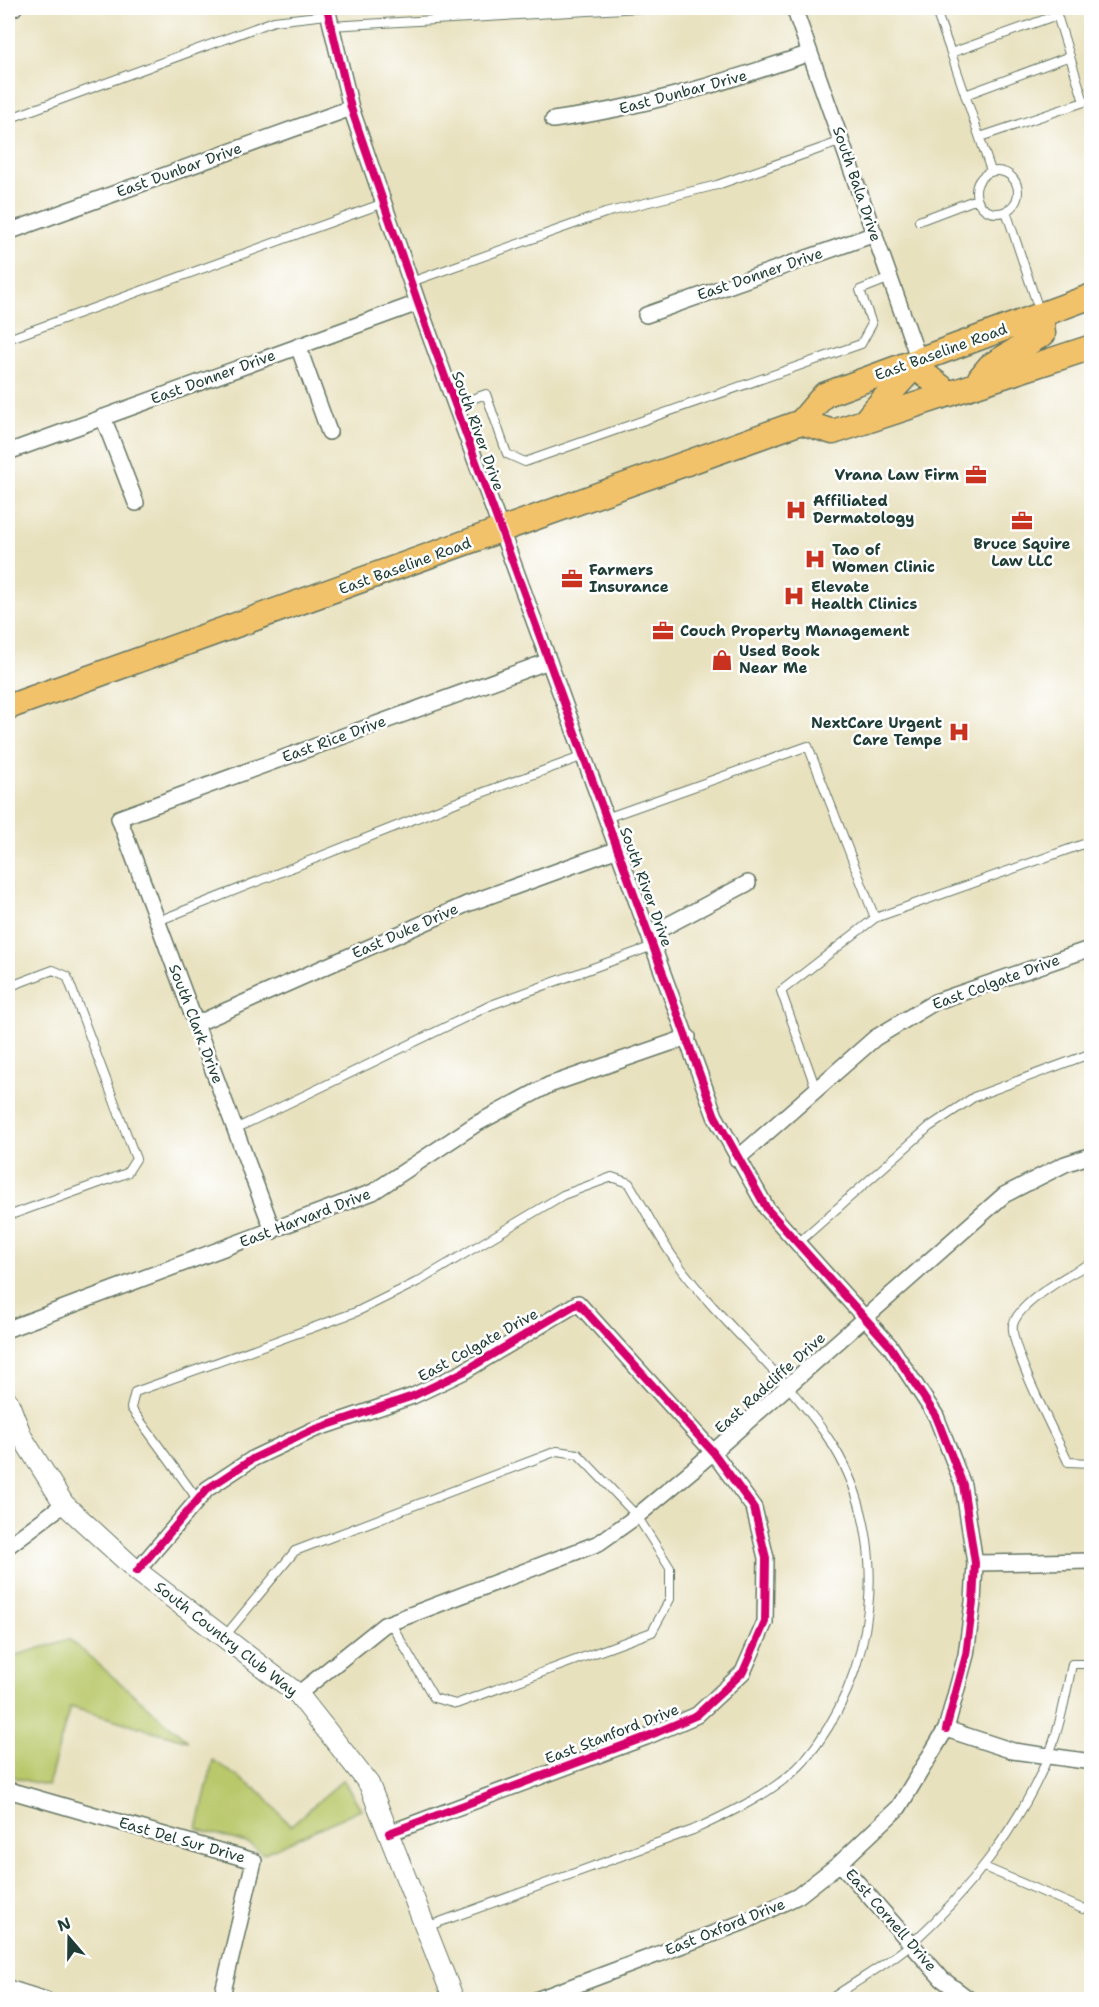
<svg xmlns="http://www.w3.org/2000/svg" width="1099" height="2007" viewBox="0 0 1099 2007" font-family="'Shantell Sans',sans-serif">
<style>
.green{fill:#b9c86b;stroke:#6c8250;stroke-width:1.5}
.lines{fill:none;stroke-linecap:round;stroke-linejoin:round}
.service-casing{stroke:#657664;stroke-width:10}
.minor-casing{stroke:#657664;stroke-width:18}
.tertiary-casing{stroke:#657664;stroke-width:22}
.primary-casing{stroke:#657664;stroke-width:27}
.service{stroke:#fff;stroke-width:8}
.minor{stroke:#fff;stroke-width:15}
.tertiary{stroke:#fff;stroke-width:20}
.primary{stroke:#f2c26a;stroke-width:24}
.cycleway-casing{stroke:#fff;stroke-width:11}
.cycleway{stroke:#d6006c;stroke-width:8}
.labels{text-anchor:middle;stroke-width:5;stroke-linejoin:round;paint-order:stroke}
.street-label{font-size:15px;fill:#1f3d34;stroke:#fff}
.poi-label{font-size:15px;font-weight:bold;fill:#1f3d34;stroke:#fff;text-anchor:start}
</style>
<rect width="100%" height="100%" fill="#fff"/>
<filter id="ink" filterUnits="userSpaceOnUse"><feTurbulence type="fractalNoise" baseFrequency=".0167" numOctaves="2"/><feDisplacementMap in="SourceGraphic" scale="12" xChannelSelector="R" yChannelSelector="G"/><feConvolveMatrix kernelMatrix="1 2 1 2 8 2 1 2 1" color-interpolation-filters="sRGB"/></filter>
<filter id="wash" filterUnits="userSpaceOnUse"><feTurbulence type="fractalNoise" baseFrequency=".008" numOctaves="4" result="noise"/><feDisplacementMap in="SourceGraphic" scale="24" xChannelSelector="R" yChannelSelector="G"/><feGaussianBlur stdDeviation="1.35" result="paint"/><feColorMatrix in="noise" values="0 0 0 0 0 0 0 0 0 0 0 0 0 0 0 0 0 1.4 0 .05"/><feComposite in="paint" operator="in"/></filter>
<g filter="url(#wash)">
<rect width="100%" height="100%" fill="#e8e1be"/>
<path class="green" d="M 69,1639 L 188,1741 L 70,1707 L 48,1786 L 8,1776 L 8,1658 Z
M 213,1760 L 264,1795 L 290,1826 L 343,1780 L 361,1809 L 263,1854 L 250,1844 L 197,1829 Z"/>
</g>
<g filter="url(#ink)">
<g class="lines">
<defs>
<path id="service" d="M 935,8 L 951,53
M 330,26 L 641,8
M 965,95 L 1070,56
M 8,119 L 274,21 L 327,15
M 980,137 L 1084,102 L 1057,15 L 951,53 L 991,171
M976 192a21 21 0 1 1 42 0a21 21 0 1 1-42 0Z
M 1006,211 L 1040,313
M 919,221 L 977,199
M 411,282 L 605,213 L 717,185 L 842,141
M 8,339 L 384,203
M 455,405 L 486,394 L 507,454 L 525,462 L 861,344 L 872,324 L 860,290 L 890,278
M 606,818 L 808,746 L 875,918
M 158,921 L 462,800 L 584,756
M 8,987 L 53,970 L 67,976 L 136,1159 L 127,1173 L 8,1216
M 816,1089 L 781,991 L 875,918 L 1092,841
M 235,1129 L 491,1005 L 653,946
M 798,1243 L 929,1127 L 974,1097 L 1092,1053
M 1092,1263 C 1072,1272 1018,1303 1013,1325 C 1009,1346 1057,1438 1068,1462 L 1092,1463
M 198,1500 L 131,1408 L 135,1392 L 356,1312 L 419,1281 L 563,1195 L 612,1177 L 629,1183 C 645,1209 659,1239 678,1264 C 724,1327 792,1380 834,1447 C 893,1544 876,1676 804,1761 C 779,1790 728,1814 693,1830 L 426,1927
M 225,1636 L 295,1551 L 557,1451 L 578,1454 L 637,1516 L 670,1568 L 670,1599 L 652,1632 L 456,1704 L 434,1698 L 390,1622
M 984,1867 L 1083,1909 L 1092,1906
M 829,2000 C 856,1981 888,1964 912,1943 C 968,1892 1019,1827 1048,1757 C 1060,1727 1066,1695 1072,1664 L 1092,1664"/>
<path id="minor" d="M 327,8 L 351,108 L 418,303 L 715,1116 L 767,1209 L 890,1346 L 936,1416 L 963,1485 L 975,1563 L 973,1602 L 966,1655 L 946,1729
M 794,8 L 919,360
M 8,10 L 14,8
M 553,120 C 641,108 726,82 810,53
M 8,232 L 351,108
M 646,315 L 875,234
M 298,346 L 329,432
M 103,417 L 136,503
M 8,452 L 418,303
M 649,935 L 748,883
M 196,1024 L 467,904 L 618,849
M 737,1159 L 875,1038 L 935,1002 L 1092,948
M 273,1231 L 119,818 L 549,661
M 8,1329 L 373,1192 L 476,1124 L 549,1085 L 688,1037
M 8,1546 L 64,1504
M 975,1563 L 1092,1561
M 137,1571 L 207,1489 L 254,1458 L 313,1430 L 413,1396 L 463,1372 L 578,1303 L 713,1452 L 754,1508 L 766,1558 L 765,1622 L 743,1672 L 697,1715 L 646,1737 L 389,1833
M 298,1694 L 384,1625 L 599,1543 L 637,1516 L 696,1467 L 1004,1195 L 1065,1164 L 1092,1155
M 8,1790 L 254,1861 L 221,2000
M 840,1863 L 942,1979 L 970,2000
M 8,1988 L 46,2000
M 536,2000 L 744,1922 L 798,1896 L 840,1863 L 899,1807 L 946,1729 L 1013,1751 L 1092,1762"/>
<path id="tertiary" d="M 8,1401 L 22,1437 L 64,1504 L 137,1571 L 298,1694 L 369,1784 L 454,2000"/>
<path id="primary" d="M 919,360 L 923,373 L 950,394
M 980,378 L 990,366 L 1043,334 L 1041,315
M 865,421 C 881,400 900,384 917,363
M 801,422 L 833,432 L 1092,347
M 8,707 L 801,422 L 824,395 L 1092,296"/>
</defs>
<use href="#service" class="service-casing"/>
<use href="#minor" class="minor-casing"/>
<use href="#tertiary" class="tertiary-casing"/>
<use href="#primary" class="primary-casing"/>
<use href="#service" class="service"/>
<use href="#minor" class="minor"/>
<use href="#tertiary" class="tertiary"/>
<use href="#primary" class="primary"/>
<defs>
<path id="cycleway" d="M 327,8 L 351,108 L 418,303 L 715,1116 L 767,1209 L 890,1346 L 936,1416 L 963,1485 L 975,1563 L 973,1602 L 966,1655 L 946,1729
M 137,1571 L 207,1489 L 254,1458 L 313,1430 L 413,1396 L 463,1372 L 578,1303 L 713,1452 L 754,1508 L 766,1558 L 765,1622 L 743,1672 L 697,1715 L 646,1737 L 389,1833"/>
</defs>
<use href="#cycleway" class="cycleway-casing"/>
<use href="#cycleway" class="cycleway"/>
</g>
</g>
<defs>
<symbol id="office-bare" viewBox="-9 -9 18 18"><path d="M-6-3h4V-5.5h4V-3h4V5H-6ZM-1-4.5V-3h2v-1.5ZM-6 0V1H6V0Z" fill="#c8321e" stroke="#fff" stroke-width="2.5" paint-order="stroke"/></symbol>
<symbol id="hospital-bare" viewBox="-9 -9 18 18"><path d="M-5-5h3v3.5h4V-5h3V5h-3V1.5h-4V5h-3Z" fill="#c8321e" stroke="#fff" stroke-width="2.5" paint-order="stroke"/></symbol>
<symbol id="shop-bare" viewBox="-9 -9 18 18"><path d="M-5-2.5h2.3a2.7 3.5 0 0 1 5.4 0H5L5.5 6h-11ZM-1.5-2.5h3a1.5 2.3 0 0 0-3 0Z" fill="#c8321e" stroke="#fff" stroke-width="2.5" paint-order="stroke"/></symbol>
</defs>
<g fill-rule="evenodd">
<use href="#office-bare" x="961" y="460" width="30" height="30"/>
<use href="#hospital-bare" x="781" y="495" width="30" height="30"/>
<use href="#office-bare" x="1007" y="506" width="30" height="30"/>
<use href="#hospital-bare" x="800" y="544" width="30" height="30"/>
<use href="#office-bare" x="557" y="564" width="30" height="30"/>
<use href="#hospital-bare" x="779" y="581" width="30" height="30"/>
<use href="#office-bare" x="648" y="616" width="30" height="30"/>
<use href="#shop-bare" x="707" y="645" width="30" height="30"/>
<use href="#hospital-bare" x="944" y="717" width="30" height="30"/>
</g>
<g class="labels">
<g class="street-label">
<text transform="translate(683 92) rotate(-15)" y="5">East Dunbar Drive</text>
<text transform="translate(179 170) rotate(-20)" y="5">East Dunbar Drive</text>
<text transform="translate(857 184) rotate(71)" y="5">South Bala Drive</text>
<text transform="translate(760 274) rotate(-19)" y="5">East Donner Drive</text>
<text transform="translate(941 352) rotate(-20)" y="5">East Baseline Road</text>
<text transform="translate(213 377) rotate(-20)" y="5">East Donner Drive</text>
<text transform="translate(478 431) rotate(70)" y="5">South River Drive</text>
<text transform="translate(405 566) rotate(-20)" y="5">East Baseline Road</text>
<text transform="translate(334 739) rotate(-20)" y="5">East Rice Drive</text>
<text transform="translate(646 887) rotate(70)" y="5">South River Drive</text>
<text transform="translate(405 931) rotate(-24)" y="5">East Duke Drive</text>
<text transform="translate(996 982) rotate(-20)" y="5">East Colgate Drive</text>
<text transform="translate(196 1024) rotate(69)" y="5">South Clark Drive</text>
<text transform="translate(305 1218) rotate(-21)" y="5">East Harvard Drive</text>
<text transform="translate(478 1345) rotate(-29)" y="5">East Colgate Drive</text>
<text transform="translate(770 1383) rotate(-42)" y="5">East Radcliffe Drive</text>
<text transform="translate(226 1639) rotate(38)" y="5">South Country Club Way</text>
<text transform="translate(612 1734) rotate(-21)" y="5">East Stanford Drive</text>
<text transform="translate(182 1840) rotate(16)" y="5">East Del Sur Drive</text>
<text transform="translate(891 1920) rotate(49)" y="5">East Cornell Drive</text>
<text transform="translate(725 1927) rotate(-22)" y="5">East Oxford Drive</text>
</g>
<g class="poi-label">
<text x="959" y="480" text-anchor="end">Vrana Law Firm</text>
<text x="813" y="506">Affiliated<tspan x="813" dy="17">Dermatology</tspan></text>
<text x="1022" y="549" text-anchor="middle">Bruce Squire<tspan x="1022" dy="17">Law LLC</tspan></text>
<text x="832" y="555">Tao of<tspan x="832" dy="17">Women Clinic</tspan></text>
<text x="589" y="575">Farmers<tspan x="589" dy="17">Insurance</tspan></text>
<text x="811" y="592">Elevate<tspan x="811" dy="17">Health Clinics</tspan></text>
<text x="680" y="636">Couch Property Management</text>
<text x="739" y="656">Used Book<tspan x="739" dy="17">Near Me</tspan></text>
<text x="942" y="728" text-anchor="end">NextCare Urgent<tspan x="942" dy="17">Care Tempe</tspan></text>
</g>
</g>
<rect width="1099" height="2007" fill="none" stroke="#fff" stroke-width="30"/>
<g transform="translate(69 1938) rotate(340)" stroke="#ffffff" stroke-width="4.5" paint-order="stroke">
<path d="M0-4.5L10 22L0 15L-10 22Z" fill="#1f3d34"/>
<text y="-9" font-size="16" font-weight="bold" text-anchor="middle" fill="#1f3d34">N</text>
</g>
</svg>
